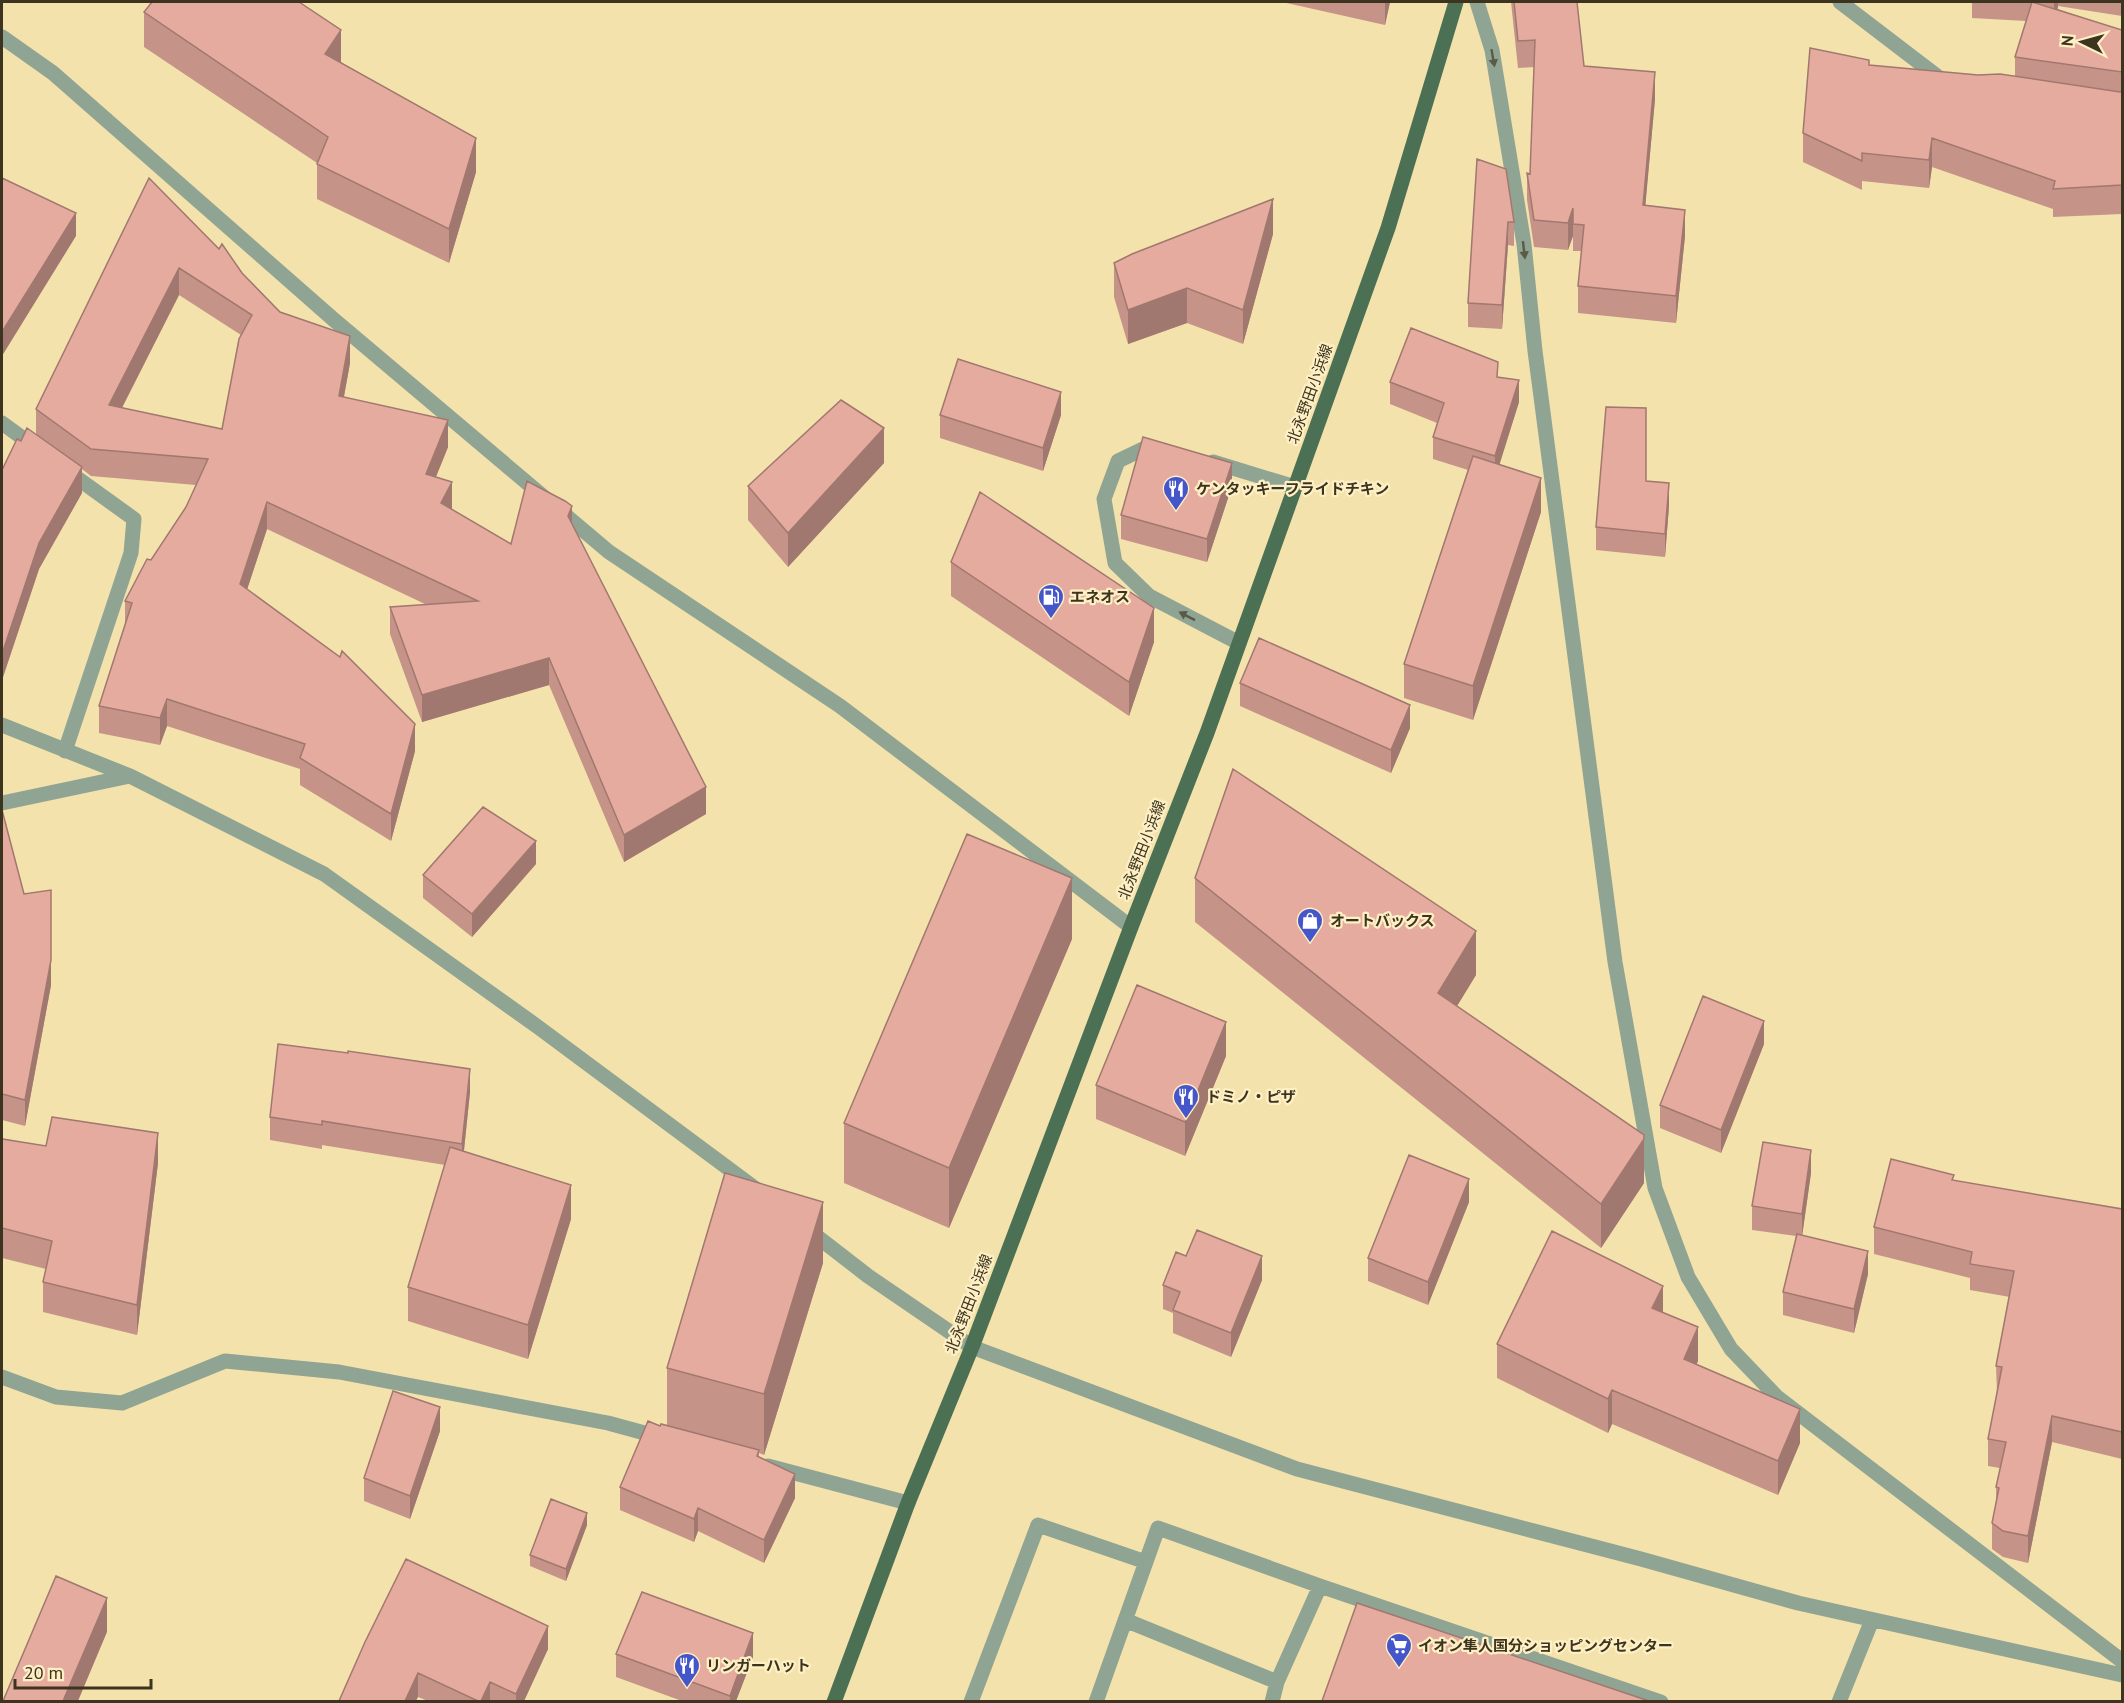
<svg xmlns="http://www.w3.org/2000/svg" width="2124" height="1703" viewBox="0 0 2124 1703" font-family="'PT Sans','Noto Sans JP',sans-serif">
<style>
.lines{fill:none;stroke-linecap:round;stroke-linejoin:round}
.minor{stroke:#90a494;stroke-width:15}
.major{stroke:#4b7054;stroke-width:15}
.wall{fill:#c69389;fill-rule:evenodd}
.shaded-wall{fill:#a1786f}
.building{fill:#e6ab9f;stroke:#a1786f;stroke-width:1.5;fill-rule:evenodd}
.oneway{fill:#595b48}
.labels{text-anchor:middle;stroke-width:4.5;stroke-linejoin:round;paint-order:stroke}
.street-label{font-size:15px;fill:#3c341f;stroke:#fef0c4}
.poi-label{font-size:15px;font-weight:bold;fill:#3c341f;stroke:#fef0c4;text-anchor:start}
</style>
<rect width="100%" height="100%" fill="#f4e2ac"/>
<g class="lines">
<path class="minor" d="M 1477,2 L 1492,50 L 1524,244 L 1535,351 L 1615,962 L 1655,1188 L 1688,1277 L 1731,1349 L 1777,1397 L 2122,1661
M 1840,2 L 1946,83
M 2,37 L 53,73 L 333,319 L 609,552 L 840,706 L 1131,927
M 2,423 L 39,450
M 1157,449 L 1143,449 L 1118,461 L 1104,499 L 1115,563 L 1149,596 L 1239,643
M 1213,462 L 1295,487
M 2,725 L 130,776 L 324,874 L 538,1027 L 756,1189
M 65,751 L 131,553 L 134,519 L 66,470
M 2,803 L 130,776
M 806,1228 L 868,1276 L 972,1347 L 1297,1469 L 1641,1559 L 1798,1603 L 2122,1675
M 2,1377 L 56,1397 L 122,1403 L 225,1361 L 339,1372 L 608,1423 L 663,1438
M 768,1466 L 908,1503
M 1125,1620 L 1277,1682
M 971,1702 L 1038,1525 L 1146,1562
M 1096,1702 L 1158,1528 L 1320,1586 L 1661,1702
M 1272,1702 L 1277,1682 L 1320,1586
M 1839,1702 L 1872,1620"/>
<path class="major" d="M 834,1702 L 908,1503 L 972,1347 L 1131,927 L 1207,733 L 1388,228 L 1456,2"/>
</g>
<path class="wall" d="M 1282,2 L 1390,2 L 1385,25 Z
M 1511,2 L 1577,2 L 1584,66 L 1655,99 L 1645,206 L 1685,236 L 1676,323 L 1578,313 L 1578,286 L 1582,251 L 1573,251 L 1573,236 L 1568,250 L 1534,247 L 1527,200 L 1527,173 L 1530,174 L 1534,67 L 1518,68 Z
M 1972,2 L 2122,2 L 2122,16 L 2058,6 L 2058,9 L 2122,30 L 2122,214 L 2053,217 L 2053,209 L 1932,167 L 1929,188 L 1862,181 L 1862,190 L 1803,162 L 1803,133 L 1869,65 L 1978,75 L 2015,77 L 2015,57 L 2026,21 L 1972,18 Z
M 144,12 L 341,63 L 476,172 L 449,263 L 317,199 L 317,163 L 144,47 Z
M 1477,159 L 1514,222 L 1514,246 L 1508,245 L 1502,329 L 1468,327 L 1468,303 Z
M 149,178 L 280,312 L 350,363 L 344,397 L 448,447 L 436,477 L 452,509 L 511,544 L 572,523 L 706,814 L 624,862 L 549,685 L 422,722 L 390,634 L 390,607 L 427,605 L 267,529 L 247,589 L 415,751 L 391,841 L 300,785 L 300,769 L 167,726 L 160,745 L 99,733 L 99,706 L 125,625 L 125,601 L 186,507 L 196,485 L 91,476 L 82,469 L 82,493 L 39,569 L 2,680 L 2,470 L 21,441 L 36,434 L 36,409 ZM 179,295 L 241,335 L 222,429 L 122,408 Z
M 1273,234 L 1243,344 L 1187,323 L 1128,344 L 1114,297 L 1114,263 Z
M 1498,377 L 1519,402 L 1499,464 L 1541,512 L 1473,720 L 1404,698 L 1404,664 L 1468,470 L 1433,459 L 1433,437 L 1437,423 L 1390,404 L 1390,382 Z
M 940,415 L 1061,415 L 1043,471 L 940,438 Z
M 884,463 L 788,567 L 748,520 L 748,486 Z
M 1646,481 L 1669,506 L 1665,557 L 1596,550 L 1596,527 Z
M 1232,486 L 1207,562 L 1121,539 L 1121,515 Z
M 951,562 L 1154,642 L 1129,716 L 951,596 Z
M 1240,683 L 1410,728 L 1391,773 L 1240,706 Z
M 2,810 L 24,894 L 51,985 L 25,1126 L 2,1120 Z
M 536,864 L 472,937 L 423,898 L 423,875 Z
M 1195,878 L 1476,975 L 1457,1006 L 1644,1183 L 1601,1248 L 1195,922 Z
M 1072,939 L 949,1228 L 844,1183 L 844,1123 Z
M 1764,1044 L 1721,1153 L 1660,1128 L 1660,1105 Z
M 1226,1056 L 1185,1156 L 1096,1119 L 1096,1085 Z
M 470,1092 L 464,1151 L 571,1219 L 528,1359 L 408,1321 L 408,1287 L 445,1165 L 322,1145 L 322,1149 L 270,1140 L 270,1117 Z
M 2,1139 L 158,1163 L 137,1335 L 43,1312 L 43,1282 L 46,1269 L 2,1258 Z
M 1811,1173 L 1802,1235 L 1868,1274 L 1854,1333 L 1783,1315 L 1783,1292 L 1796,1236 L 1752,1230 L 1752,1206 Z
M 1954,1181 L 2122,1209 L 2122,1459 L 2052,1442 L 2028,1563 L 2003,1557 L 1992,1549 L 1992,1523 L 1996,1503 L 1996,1487 L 2000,1468 L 1988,1466 L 1988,1439 L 1997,1393 L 1996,1366 L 2010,1297 L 1970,1290 L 1970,1278 L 1874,1254 L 1874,1227 Z
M 1469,1202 L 1428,1305 L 1368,1281 L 1368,1258 Z
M 1186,1256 L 1262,1280 L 1231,1357 L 1173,1333 L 1173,1313 L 1163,1309 L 1163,1285 Z
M 823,1263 L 764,1455 L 759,1453 L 759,1457 L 795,1498 L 764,1563 L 698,1531 L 694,1542 L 620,1510 L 620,1487 L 660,1426 L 667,1425 L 667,1368 Z
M 1663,1313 L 1698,1361 L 1696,1364 L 1800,1443 L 1778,1495 L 1612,1424 L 1608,1433 L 1497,1378 L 1497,1344 Z
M 440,1431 L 410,1519 L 364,1501 L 364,1478 Z
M 587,1525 L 566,1581 L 530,1566 L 530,1555 Z
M 365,1642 L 548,1649 L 524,1701 L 428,1701 L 418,1697 Z
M 616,1654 L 753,1657 L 736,1701 L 682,1701 L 616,1677 Z"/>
<path class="shaded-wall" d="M 1385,2 L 1390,2 L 1385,25 Z
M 2054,2 L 2058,2 L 2058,6 L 2054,23 Z
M 341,30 L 341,64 L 325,54 Z
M 1655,72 L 1655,99 L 1643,232 L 1643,205 Z
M 476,138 L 476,172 L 449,263 L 449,229 Z
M 1932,138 L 1932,167 L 1929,188 L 1929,160 Z
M 1273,199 L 1273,234 L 1243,344 L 1243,310 Z
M 1573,208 L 1573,236 L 1568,250 L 1568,223 Z
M 1685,210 L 1685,236 L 1676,323 L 1676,296 Z
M 76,213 L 76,236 L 2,356 L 2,332 Z
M 1508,222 L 1508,245 L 1502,329 L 1502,305 Z
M 179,268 L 179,295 L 109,433 L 109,405 Z
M 1187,288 L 1187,323 L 1128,344 L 1128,310 Z
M 350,336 L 350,363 L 339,423 L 339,396 Z
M 1519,380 L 1519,402 L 1495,479 L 1495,456 Z
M 1061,392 L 1061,415 L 1043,471 L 1043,448 Z
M 448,420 L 448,447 L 426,501 L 426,474 Z
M 884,428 L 884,463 L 788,567 L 788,533 Z
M 1232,463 L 1232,486 L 1207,562 L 1207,539 Z
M 82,467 L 82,493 L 39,569 L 2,680 L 2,654 L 39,543 Z
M 1541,478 L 1541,512 L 1473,720 L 1473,686 Z
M 452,482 L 452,509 L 441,503 Z
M 1669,483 L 1669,506 L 1665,557 L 1665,534 Z
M 267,502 L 267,529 L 240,611 L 240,584 Z
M 572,506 L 572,533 L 568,516 Z
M 1154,608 L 1154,642 L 1129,716 L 1129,682 Z
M 549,658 L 549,685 L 422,722 L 422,695 Z
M 167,699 L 167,726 L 160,745 L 160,718 Z
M 1410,705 L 1410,728 L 1391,773 L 1391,750 Z
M 415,724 L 415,751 L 391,841 L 391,814 Z
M 706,787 L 706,814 L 624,862 L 624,835 Z
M 536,841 L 536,864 L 472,937 L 472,914 Z
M 1072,878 L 1072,939 L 949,1228 L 949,1168 Z
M 1476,931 L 1476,975 L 1438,1037 L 1438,993 Z
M 51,960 L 51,985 L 25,1126 L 25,1100 Z
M 1764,1021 L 1764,1044 L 1721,1153 L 1721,1130 Z
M 1226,1022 L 1226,1056 L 1185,1156 L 1185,1122 Z
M 470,1069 L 470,1092 L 462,1168 L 462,1144 Z
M 158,1133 L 158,1163 L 137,1335 L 137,1305 Z
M 1644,1139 L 1644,1183 L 1601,1248 L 1601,1204 Z
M 1811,1150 L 1811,1173 L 1802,1237 L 1802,1214 Z
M 1469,1179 L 1469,1202 L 1428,1305 L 1428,1282 Z
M 571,1185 L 571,1219 L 528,1359 L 528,1325 Z
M 823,1202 L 823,1263 L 764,1455 L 764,1394 Z
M 1868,1251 L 1868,1274 L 1854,1333 L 1854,1309 Z
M 1262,1256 L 1262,1280 L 1231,1357 L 1231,1333 Z
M 1663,1286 L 1663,1320 L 1652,1308 Z
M 1698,1327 L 1698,1361 L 1684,1393 L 1684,1359 Z
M 1612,1390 L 1612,1424 L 1608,1433 L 1608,1399 Z
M 440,1407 L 440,1431 L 410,1519 L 410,1496 Z
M 1800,1409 L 1800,1443 L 1778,1495 L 1778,1461 Z
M 2052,1416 L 2052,1442 L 2028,1563 L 2028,1536 Z
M 795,1474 L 795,1498 L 764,1563 L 764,1540 Z
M 698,1508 L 698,1531 L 694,1542 L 694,1519 Z
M 587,1513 L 587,1525 L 566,1581 L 566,1569 Z
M 107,1598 L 107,1632 L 78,1701 L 63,1701 Z
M 548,1626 L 548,1649 L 524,1701 L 516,1701 L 516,1694 Z
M 753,1633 L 753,1657 L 736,1701 L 730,1701 L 730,1696 Z
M 418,1673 L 418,1697 L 416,1701 L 405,1701 Z
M 490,1682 L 490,1701 L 481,1701 Z"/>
<path class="building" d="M 152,2 L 299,2 L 341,30 L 325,54 L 476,138 L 449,229 L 317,164 L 328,137 L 144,12 Z
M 1514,2 L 1577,2 L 1584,66 L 1655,72 L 1643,205 L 1685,210 L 1676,296 L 1578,286 L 1584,225 L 1573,224 L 1573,208 L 1568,223 L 1534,220 L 1527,173 L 1530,174 L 1535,40 L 1518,41 Z
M 2032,2 L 2122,30 L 2122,72 L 2015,57 Z
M 1810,48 L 1869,60 L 1869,65 L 1978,75 L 2000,74 L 2120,92 L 2122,91 L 2122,185 L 2053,189 L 2055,181 L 1932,138 L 1929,160 L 1862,153 L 1862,161 L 1803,133 Z
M 1477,159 L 1506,169 L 1514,222 L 1508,222 L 1502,305 L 1468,303 Z
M 2,178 L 76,213 L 2,332 Z
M 149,178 L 219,249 L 222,244 L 242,273 L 280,312 L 350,336 L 339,396 L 448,420 L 426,474 L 452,482 L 441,503 L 511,544 L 527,481 L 565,501 L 572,506 L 568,516 L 706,787 L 624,835 L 549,658 L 422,695 L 390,607 L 478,601 L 267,502 L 240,584 L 340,657 L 342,651 L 415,724 L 391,814 L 300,758 L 305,744 L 167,699 L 160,718 L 99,706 L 132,603 L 125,601 L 147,559 L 151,560 L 186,507 L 208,459 L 91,449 L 36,409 ZM 179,268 L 252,315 L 239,339 L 222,429 L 109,405 Z
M 1273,199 L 1243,310 L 1187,288 L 1128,310 L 1114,263 L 1132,254 Z
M 1411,328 L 1498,362 L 1497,377 L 1519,380 L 1495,456 L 1433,437 L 1444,403 L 1390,382 Z
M 958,359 L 1061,392 L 1043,448 L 940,415 Z
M 841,400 L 884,428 L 788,533 L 748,486 Z
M 1606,407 L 1646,408 L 1646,481 L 1669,483 L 1665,534 L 1596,527 Z
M 27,428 L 82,467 L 39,543 L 2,654 L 2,470 L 17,439 L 21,441 Z
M 1143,437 L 1232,463 L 1207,539 L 1121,515 Z
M 1473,456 L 1541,478 L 1473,686 L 1404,664 Z
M 980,492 L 1154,608 L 1129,682 L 951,562 Z
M 1259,638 L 1410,705 L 1391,750 L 1240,683 Z
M 1233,769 L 1476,931 L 1438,993 L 1644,1135 L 1644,1139 L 1601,1204 L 1195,878 Z
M 483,807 L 536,841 L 472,914 L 423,875 Z
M 2,810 L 24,894 L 51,890 L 51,960 L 25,1100 L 2,1094 Z
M 967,834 L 1072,878 L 949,1168 L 844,1123 Z
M 1137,985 L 1226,1022 L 1185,1122 L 1096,1085 Z
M 1703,996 L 1764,1021 L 1721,1130 L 1660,1105 Z
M 278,1044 L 348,1053 L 348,1051 L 470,1069 L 462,1144 L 322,1121 L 322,1125 L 270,1117 Z
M 52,1117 L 158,1133 L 137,1305 L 43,1282 L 52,1241 L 2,1228 L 2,1139 L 46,1146 Z
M 1763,1142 L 1811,1150 L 1802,1214 L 1752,1206 Z
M 450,1147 L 571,1185 L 528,1325 L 408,1287 Z
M 1409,1155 L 1469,1179 L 1428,1282 L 1368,1258 Z
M 1891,1159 L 1954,1175 L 1952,1180 L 2122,1209 L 2122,1432 L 2052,1416 L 2028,1536 L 2003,1531 L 1992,1523 L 1999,1488 L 1996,1487 L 2006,1442 L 1988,1439 L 2002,1367 L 1996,1366 L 2014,1271 L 1970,1264 L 1972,1252 L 1874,1227 Z
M 725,1173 L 823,1202 L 764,1394 L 667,1368 Z
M 1197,1230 L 1262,1256 L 1231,1333 L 1173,1310 L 1180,1292 L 1163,1285 L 1176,1252 L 1186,1256 Z
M 1552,1231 L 1663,1286 L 1652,1308 L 1698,1327 L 1684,1359 L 1800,1409 L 1778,1461 L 1612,1390 L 1608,1399 L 1497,1344 Z
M 1797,1234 L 1868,1251 L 1854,1309 L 1783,1292 Z
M 393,1391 L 440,1407 L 410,1496 L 364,1478 Z
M 648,1421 L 660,1426 L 661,1424 L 759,1450 L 757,1456 L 795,1474 L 764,1540 L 698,1508 L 694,1519 L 620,1487 Z
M 551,1499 L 587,1513 L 566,1569 L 530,1555 Z
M 406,1559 L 548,1626 L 516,1694 L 490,1682 L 481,1701 L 478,1701 L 418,1673 L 405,1701 L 339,1701 L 365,1642 Z
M 56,1576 L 107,1598 L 63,1701 L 3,1701 Z
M 642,1592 L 753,1633 L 730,1696 L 616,1654 Z
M 1357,1603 L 1649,1701 L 1322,1701 Z"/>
<defs><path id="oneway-solid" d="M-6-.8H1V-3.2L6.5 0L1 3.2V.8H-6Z" transform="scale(1.5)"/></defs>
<g class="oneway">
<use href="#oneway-solid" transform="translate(1493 58) rotate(80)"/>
<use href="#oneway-solid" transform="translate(1524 250) rotate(83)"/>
<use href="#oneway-solid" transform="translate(1187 616) rotate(-153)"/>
</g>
<defs>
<symbol id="restaurant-pin" viewBox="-11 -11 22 30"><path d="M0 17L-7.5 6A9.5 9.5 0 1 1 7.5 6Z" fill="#4456ca" stroke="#fef0c4"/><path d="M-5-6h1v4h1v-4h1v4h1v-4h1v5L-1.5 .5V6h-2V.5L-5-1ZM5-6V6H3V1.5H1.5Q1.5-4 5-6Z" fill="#fff"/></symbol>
<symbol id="fuel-pin" viewBox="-11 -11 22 30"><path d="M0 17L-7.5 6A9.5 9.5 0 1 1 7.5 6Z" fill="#4456ca" stroke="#fef0c4"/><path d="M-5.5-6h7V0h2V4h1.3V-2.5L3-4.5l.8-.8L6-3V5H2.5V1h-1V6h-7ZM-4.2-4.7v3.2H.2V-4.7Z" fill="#fff"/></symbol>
<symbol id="shop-pin" viewBox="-11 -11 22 30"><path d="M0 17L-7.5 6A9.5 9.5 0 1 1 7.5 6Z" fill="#4456ca" stroke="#fef0c4"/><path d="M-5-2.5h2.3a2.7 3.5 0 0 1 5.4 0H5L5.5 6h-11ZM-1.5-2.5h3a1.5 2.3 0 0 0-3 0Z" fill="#fff"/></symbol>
<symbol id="supermarket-pin" viewBox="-11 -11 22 30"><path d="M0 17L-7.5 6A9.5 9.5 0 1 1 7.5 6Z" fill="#4456ca" stroke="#fef0c4"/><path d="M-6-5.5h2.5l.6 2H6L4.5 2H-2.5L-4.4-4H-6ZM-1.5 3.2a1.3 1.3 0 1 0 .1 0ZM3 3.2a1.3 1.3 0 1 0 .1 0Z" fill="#fff"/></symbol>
</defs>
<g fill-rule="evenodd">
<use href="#restaurant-pin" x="1161" y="474" width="30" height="40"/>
<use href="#fuel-pin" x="1036" y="582" width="30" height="40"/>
<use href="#shop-pin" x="1295" y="906" width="30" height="40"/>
<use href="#restaurant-pin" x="1171" y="1082" width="30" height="40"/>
<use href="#supermarket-pin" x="1384" y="1631" width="30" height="40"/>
<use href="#restaurant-pin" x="672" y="1651" width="30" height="40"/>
</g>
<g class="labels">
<g class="street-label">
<text transform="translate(1310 394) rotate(-70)" y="5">北永野田小浜線</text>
<text transform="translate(1142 850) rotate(-69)" y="5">北永野田小浜線</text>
<text transform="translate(969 1304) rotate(-69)" y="5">北永野田小浜線</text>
</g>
<g class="poi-label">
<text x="1196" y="494">ケンタッキーフライドチキン</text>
<text x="1070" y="602">エネオス</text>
<text x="1330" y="926">オートバックス</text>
<text x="1206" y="1102">ドミノ・ピザ</text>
<text x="1418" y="1651">イオン隼人国分ショッピングセンター</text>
<text x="706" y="1671">リンガーハット</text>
</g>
</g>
<rect width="2124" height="1703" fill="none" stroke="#3c341f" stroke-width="6"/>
<g transform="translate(2082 42) rotate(275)" stroke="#fef0c4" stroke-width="4.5" paint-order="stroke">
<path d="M0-4.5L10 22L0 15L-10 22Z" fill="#3c341f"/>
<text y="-9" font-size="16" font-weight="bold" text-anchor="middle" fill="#3c341f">N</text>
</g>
<path d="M15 1679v9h136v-9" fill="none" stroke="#3c341f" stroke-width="3"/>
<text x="24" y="1679" font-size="18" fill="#3c341f" stroke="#fef0c4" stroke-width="4.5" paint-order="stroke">20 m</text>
</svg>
